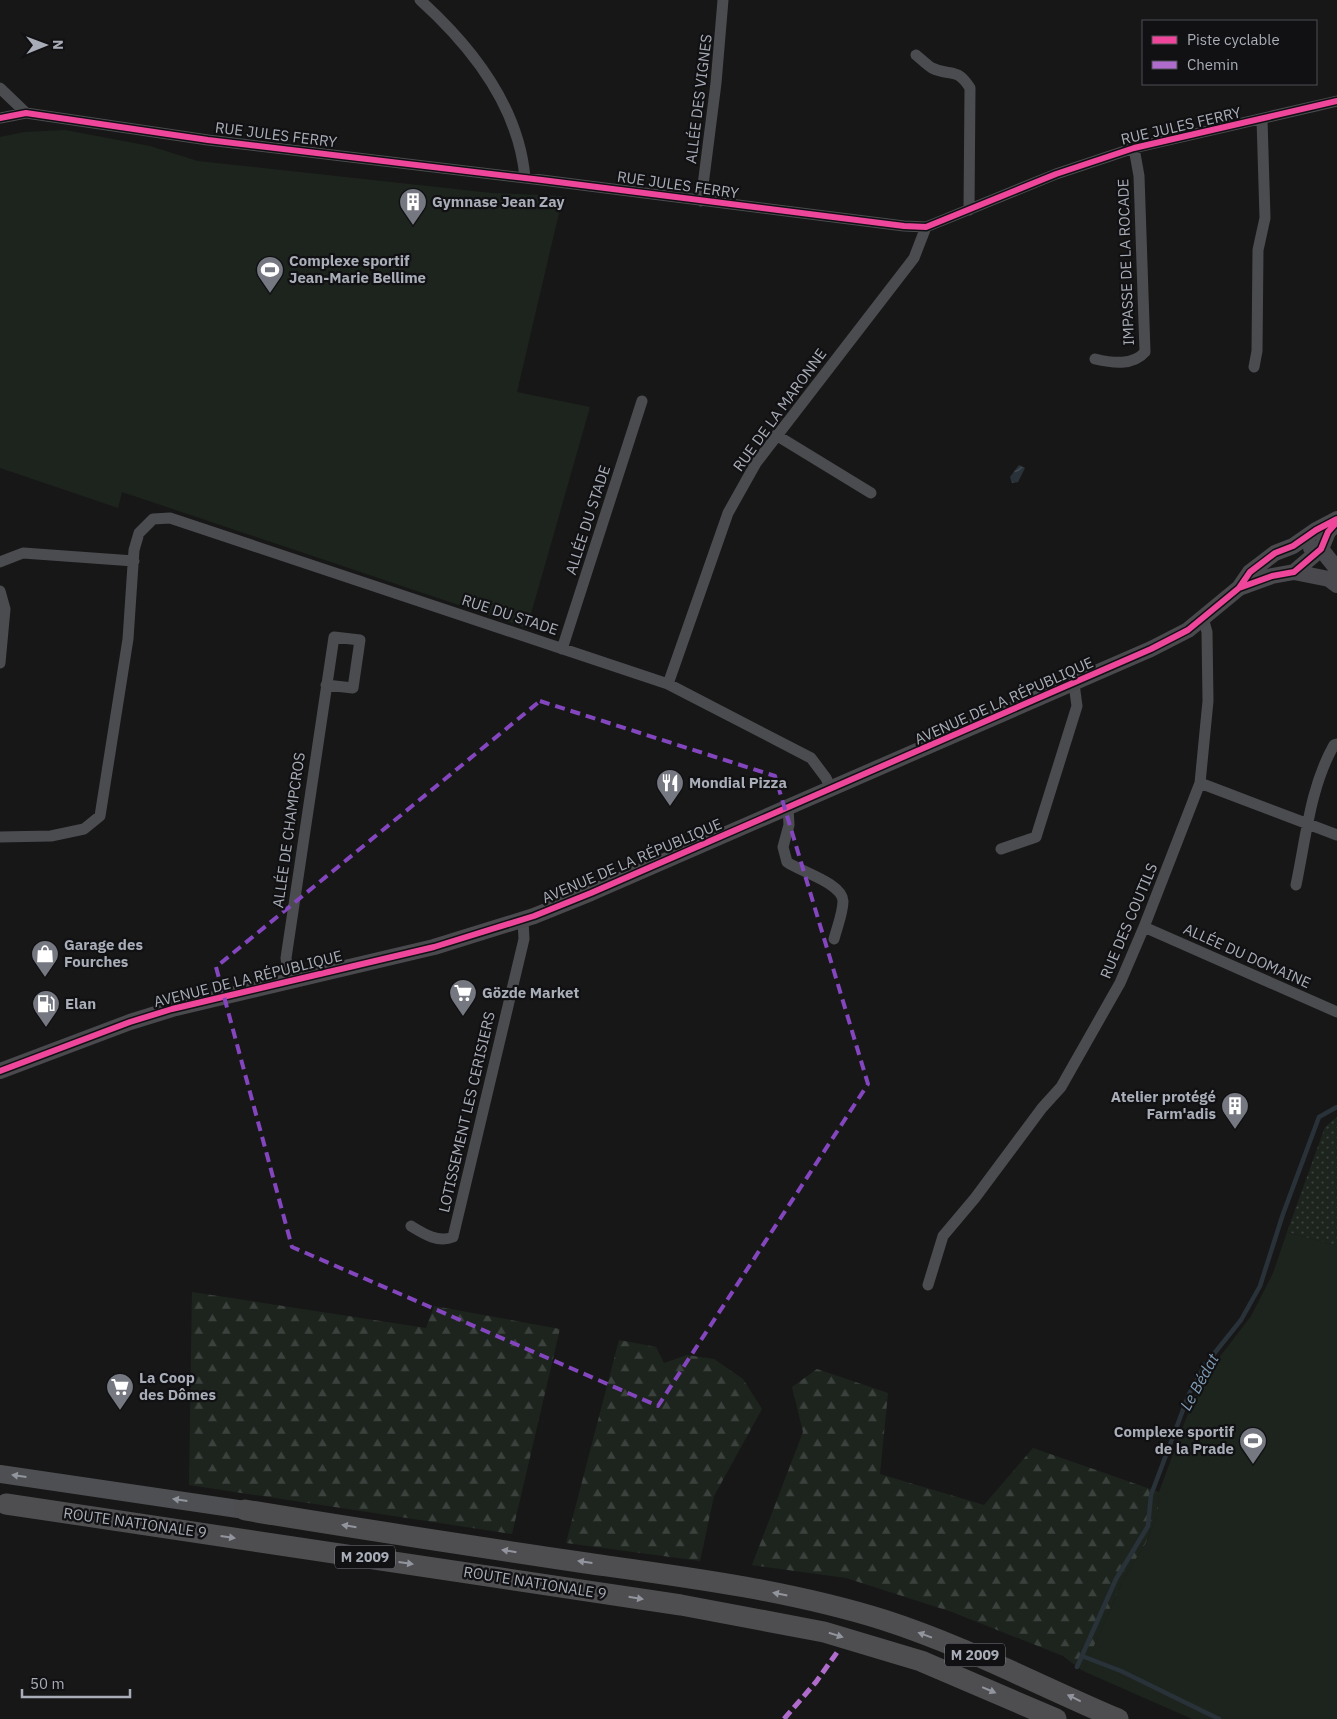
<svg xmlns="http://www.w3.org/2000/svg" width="1337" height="1719" viewBox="0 0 1337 1719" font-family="'IBM Plex Sans',sans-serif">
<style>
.forest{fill:url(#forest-firs)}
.park{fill:url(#park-dots)}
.garden{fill:#1d241e}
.water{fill:url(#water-waves)}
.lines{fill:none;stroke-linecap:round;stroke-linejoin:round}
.stream{stroke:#2a3239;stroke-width:4.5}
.street{stroke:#4b4c50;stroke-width:11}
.secondary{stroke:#4a4a4e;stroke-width:16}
.primary{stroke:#4d4f52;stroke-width:18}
.highway{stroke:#4e4e51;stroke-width:21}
.quiet{stroke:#b06ccc;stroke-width:5;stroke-dasharray:10 5;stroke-linecap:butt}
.cycleway-casing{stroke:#111113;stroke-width:9}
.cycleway{stroke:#ed469a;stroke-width:6}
.oneway{fill:#91969e}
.oneway2{fill:#92959e}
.marked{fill:none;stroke:#8446be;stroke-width:4;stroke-dasharray:10 6;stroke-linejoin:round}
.labels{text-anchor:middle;stroke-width:4.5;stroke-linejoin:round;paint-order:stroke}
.shield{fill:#111113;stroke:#7b7e86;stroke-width:1}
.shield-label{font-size:14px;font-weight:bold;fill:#a8adb8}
.street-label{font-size:15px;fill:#a8adb8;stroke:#111113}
.poi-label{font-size:15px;font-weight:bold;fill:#a8adb8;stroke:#111113;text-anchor:start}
.water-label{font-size:16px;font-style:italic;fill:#7f9bb3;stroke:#111113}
</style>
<defs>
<pattern id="forest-firs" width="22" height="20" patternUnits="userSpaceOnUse" patternTransform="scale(1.25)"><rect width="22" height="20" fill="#1d241e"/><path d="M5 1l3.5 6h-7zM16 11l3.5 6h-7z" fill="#3b413d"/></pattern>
<pattern id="park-dots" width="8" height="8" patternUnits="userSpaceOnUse" patternTransform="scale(1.25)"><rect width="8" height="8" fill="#1d241e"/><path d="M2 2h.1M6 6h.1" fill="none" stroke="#3b413d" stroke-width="1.8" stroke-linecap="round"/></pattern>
<pattern id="water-waves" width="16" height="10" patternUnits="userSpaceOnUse" patternTransform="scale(1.25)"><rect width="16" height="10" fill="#2a3239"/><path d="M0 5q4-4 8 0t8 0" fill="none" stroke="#464d54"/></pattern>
</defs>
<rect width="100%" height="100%" fill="#171717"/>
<path class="forest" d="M 192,1292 L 426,1328 L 434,1306 L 560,1329 L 512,1534 L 189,1485 Z
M 619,1340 L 656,1347 L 664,1363 L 687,1355 L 714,1359 L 743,1379 L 762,1409 L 714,1496 L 700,1561 L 566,1543 Z
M 817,1369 L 888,1393 L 880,1474 L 984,1505 L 1033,1448 L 1159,1492 L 1158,1513 L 1146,1543 L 1125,1576 L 1083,1671 L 1063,1656 L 952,1612 L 846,1578 L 752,1565 L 803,1432 L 792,1387 Z"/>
<path class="park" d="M 1337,1117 L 1337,1246 L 1287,1232 L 1325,1127 Z"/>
<path class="garden" d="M 65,130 L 150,146 L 198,161 L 492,193 L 563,196 L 517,392 L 590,407 L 527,628 L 122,492 L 118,508 L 0,468 L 0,137 L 24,132 Z
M 1287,1232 L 1337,1246 L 1337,1719 L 1192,1719 L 1083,1671 L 1125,1576 L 1146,1543 L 1158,1513 L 1159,1492 L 1195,1394 L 1205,1376 L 1251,1316 L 1273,1273 Z"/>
<path class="water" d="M 1019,465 L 1025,468 L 1018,482 L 1012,483 L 1010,477 Z"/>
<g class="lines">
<path class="stream" d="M 1082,1656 L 1121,1671 L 1219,1719
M 1077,1667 L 1116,1579 L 1148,1526 L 1151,1495 L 1189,1394 L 1205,1365 L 1241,1320 L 1260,1286 L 1283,1214 L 1319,1117 L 1337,1107"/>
<path class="street" d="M 420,0 C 471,46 519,107 525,178
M 916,55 C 921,59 927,65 932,68 C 950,77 956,66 970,88 L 969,210
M 0,88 L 26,113
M 0,118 L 26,113 L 208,140 L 542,180 L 904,226 L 926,227 L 1056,174 L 1134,148 L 1337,101
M 701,201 L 716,83 L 723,0
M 1095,359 C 1112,363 1133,366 1145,352 L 1139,176 L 1134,148
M 1254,367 L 1257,351 L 1258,250 L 1265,218 L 1262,119
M 776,435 L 871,493
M 0,562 L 23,553 L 134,561
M 0,591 L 5,609 L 0,663
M 562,649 L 642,401
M 668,684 L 728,513 L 756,463 L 914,258 L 926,227
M 1200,783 L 1337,835
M 788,808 L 789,825 L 783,847 L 787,862 C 801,872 842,883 843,901 C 843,913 837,927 834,939
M 0,837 L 51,836 L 84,829 L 100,816 L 128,639 L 134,550 L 139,533 L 153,519 L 170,518 L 668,684 L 811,758 L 826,778 L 831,789
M 1001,849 L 1036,837 L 1077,706 L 1074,684
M 1296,885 C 1306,838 1310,787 1334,745 L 1337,744
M 1144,927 L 1337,1012
M 289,980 L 286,958 L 334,637 L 360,640 L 353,688 L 326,685
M 411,1226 C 424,1234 438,1243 453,1237 L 524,939 L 523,920
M 928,1285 L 943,1236 L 975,1198 L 1042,1108 L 1061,1087 L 1120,983 L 1144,927 L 1200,783 L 1208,701 L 1207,632 L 1203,618"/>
<path class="secondary" d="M 1311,548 L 1321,549 L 1337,569
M 1294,572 L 1329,579 L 1337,585
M 1239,588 L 1272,576 L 1294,572 L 1321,549 L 1328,532 L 1337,522
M 0,1071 L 130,1022 L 172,1009 L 434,947 L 534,916 L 591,893 L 1151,649 L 1188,630 L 1239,588 L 1250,572 L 1275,553 L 1293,546 L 1316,530 L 1337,519"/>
<path class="primary" d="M 0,1474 L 245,1510"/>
<path class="highway" d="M 6,1504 L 681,1605 L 824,1632 L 921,1661 L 1056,1719
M 245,1510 C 359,1529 472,1546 586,1563 C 686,1577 788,1590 884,1620 C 965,1646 1040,1686 1118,1719"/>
<path class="quiet" d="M 784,1719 L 816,1682 L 838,1651"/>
<defs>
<path id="cycleway" d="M 0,118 L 26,113 L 208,140 L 542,180 L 904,226 L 926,227 L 1056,174 L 1134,148 L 1337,101
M 1239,588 L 1272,576 L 1294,572 L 1321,549 L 1328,532 L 1337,522
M 0,1071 L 130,1022 L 172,1009 L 434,947 L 534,916 L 591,893 L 1151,649 L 1188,630 L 1239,588 L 1250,572 L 1275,553 L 1293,546 L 1316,530 L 1337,519"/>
</defs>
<use href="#cycleway" class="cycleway-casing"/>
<use href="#cycleway" class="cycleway"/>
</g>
<defs><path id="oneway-solid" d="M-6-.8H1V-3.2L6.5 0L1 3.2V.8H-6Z" transform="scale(1.25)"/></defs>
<g class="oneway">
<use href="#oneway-solid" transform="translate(19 1476) rotate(-172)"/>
<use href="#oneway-solid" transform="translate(180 1500) rotate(-172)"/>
</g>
<g class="oneway2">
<use href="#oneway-solid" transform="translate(349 1526) rotate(-171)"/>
<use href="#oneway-solid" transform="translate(228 1537) rotate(8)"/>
<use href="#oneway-solid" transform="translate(509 1551) rotate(-171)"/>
<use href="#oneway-solid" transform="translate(585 1562) rotate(-172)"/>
<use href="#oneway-solid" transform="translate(406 1563) rotate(8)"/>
<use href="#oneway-solid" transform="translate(780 1594) rotate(-169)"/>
<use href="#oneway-solid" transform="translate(636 1598) rotate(9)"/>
<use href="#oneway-solid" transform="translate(836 1635) rotate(17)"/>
<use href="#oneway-solid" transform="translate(925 1635) rotate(-160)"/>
<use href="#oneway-solid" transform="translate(989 1690) rotate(23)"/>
<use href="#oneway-solid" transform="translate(1074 1698) rotate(-154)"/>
</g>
<path class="marked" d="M 540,701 L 775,776 L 868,1084 L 658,1406 L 292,1247 L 216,967 Z"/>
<defs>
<symbol id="building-pin" viewBox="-11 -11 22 30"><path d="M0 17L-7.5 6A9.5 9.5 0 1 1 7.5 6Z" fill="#757880" stroke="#111113"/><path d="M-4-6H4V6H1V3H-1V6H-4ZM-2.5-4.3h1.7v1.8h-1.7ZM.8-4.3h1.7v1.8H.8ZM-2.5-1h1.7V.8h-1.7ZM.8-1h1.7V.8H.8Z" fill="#fff"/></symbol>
<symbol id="stadium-pin" viewBox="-11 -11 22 30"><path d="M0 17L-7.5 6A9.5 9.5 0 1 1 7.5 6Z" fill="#757880" stroke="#111113"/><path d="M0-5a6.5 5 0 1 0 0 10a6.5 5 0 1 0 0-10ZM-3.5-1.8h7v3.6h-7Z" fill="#fff"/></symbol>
<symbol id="restaurant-pin" viewBox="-11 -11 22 30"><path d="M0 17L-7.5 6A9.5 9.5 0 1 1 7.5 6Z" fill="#757880" stroke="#111113"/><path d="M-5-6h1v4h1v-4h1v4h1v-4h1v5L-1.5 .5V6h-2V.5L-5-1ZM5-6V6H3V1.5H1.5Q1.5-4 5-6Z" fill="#fff"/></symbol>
<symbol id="shop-pin" viewBox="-11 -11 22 30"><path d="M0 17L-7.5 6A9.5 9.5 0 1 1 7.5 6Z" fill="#757880" stroke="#111113"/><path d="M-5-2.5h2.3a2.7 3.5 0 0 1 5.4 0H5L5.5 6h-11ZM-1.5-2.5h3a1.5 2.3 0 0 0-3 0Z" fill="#fff"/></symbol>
<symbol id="supermarket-pin" viewBox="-11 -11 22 30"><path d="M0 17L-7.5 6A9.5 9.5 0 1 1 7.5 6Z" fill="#757880" stroke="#111113"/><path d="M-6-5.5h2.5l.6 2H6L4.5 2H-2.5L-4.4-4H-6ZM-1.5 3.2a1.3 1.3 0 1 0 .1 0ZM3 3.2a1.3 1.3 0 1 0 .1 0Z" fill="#fff"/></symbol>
<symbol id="fuel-pin" viewBox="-11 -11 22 30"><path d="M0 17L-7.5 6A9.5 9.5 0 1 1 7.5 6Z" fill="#757880" stroke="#111113"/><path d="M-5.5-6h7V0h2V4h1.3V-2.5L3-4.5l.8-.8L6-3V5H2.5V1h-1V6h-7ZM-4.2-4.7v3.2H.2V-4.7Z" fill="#fff"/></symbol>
</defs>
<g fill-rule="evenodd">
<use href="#building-pin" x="397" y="186" width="32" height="43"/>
<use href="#stadium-pin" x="254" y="254" width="32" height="43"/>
<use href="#restaurant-pin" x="654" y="767" width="32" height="43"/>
<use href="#shop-pin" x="29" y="938" width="32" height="43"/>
<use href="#supermarket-pin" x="447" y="977" width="32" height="43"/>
<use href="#fuel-pin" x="30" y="988" width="32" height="43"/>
<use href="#building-pin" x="1219" y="1090" width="32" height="43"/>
<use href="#supermarket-pin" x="104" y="1371" width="32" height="43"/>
<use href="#stadium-pin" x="1237" y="1425" width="32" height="43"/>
</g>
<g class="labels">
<g class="shield">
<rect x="335" y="1545.5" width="60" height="23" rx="4"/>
<rect x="945" y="1643.5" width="60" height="23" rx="4"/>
</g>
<g class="shield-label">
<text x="365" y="1562">M 2009</text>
<text x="975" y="1660">M 2009</text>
</g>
<g class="street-label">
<text transform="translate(699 99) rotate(-83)" y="5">ALLÉE DES VIGNES</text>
<text transform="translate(1181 126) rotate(-13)" y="5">RUE JULES FERRY</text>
<text transform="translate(276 135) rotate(7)" y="5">RUE JULES FERRY</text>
<text transform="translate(678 185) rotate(8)" y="5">RUE JULES FERRY</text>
<text transform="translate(1126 262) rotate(-92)" y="5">IMPASSE DE LA ROCADE</text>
<text transform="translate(780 410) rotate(-54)" y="5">RUE DE LA MARONNE</text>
<text transform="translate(588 520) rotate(-72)" y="5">ALLÉE DU STADE</text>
<text transform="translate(510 615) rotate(18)" y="5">RUE DU STADE</text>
<text transform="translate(1004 701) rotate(-24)" y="5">AVENUE DE LA RÉPUBLIQUE</text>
<text transform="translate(289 830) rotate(-82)" y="5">ALLÉE DE CHAMPCROS</text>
<text transform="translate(632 861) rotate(-23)" y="5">AVENUE DE LA RÉPUBLIQUE</text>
<text transform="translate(1129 921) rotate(-67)" y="5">RUE DES COUTILS</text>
<text transform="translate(1247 956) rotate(24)" y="5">ALLÉE DU DOMAINE</text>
<text transform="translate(248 979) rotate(-14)" y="5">AVENUE DE LA RÉPUBLIQUE</text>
<text transform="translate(467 1112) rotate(-77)" y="5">LOTISSEMENT LES CERISIERS</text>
<text transform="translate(135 1523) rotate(8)" y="5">ROUTE NATIONALE 9</text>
<text transform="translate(535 1583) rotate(9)" y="5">ROUTE NATIONALE 9</text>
</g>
<g class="poi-label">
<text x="432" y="207">Gymnase Jean Zay</text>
<text x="289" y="266">Complexe sportif<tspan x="289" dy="17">Jean-Marie Bellime</tspan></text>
<text x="689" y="788">Mondial Pizza</text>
<text x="64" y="950">Garage des<tspan x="64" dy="17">Fourches</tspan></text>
<text x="482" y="998">Gözde Market</text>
<text x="65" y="1009">Elan</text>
<text x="1216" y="1102" text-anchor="end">Atelier protégé<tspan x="1216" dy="17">Farm'adis</tspan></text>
<text x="139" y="1383">La Coop<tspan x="139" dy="17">des Dômes</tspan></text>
<text x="1234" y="1437" text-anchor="end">Complexe sportif<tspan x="1234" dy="17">de la Prade</tspan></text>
</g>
<g class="water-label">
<text transform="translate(1199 1382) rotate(-61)" y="6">Le Bédat</text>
</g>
</g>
<rect x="1142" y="20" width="175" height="65" fill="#111113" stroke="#4d4f55"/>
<rect x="1152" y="36" width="25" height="8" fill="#ed469a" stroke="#4d4f55"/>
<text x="1187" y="45" font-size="15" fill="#a8adb8">Piste cyclable</text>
<rect x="1152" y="61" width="25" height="8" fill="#b06ccc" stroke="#4d4f55"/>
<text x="1187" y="70" font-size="15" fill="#a8adb8">Chemin</text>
<g transform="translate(45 45) rotate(89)" stroke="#111113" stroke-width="4" paint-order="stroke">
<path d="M0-4L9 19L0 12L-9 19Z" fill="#a8adb8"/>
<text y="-8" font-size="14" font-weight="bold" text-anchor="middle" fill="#a8adb8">N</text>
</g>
<path d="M22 1689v8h108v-8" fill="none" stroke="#a8adb8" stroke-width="2.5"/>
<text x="30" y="1689" font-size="15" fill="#a8adb8" stroke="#111113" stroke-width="4" paint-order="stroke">50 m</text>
</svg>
